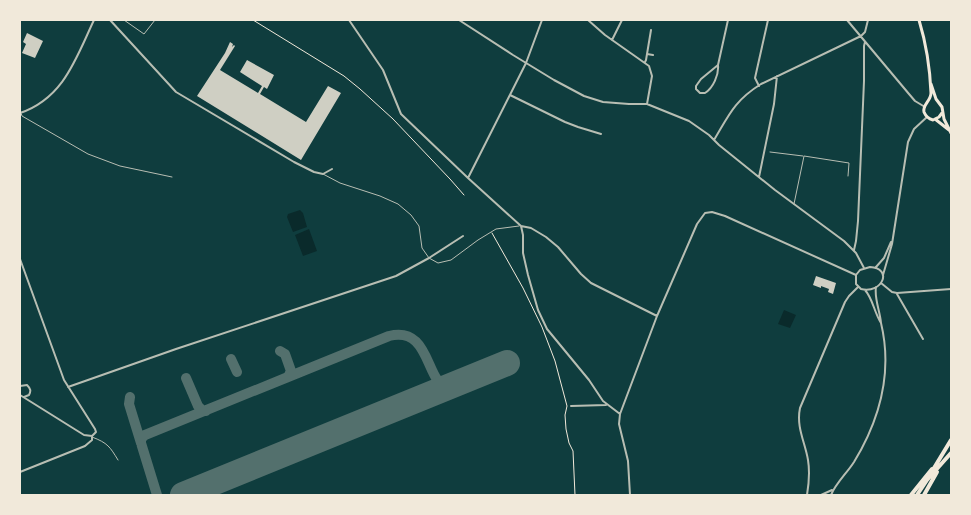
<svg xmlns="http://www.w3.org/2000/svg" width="971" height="515" viewBox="0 0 971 515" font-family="Roboto,sans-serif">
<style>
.water{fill:#0a2a2b}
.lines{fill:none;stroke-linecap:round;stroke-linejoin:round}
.taxiway{stroke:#53706d;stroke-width:10}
.runway{stroke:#53706d;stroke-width:26}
.building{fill:#cfcfc3}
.path{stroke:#f1e9da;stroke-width:1}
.service{stroke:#b8beb3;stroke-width:1}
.minor{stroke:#b8beb3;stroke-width:2}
.secondary{stroke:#f1e9da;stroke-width:3}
.motorway{stroke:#f1e9da;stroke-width:4}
</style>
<rect width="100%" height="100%" fill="#0f3d3e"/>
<path class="water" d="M 300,210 L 303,213 L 307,227 L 293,232 L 287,217 L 288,214 Z
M 309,229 L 317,251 L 303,256 L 295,235 Z
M 784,310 L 796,315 L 790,328 L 778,324 Z"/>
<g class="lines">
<path class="taxiway" d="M 231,359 L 237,372
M 288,377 L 389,336 C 432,325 425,386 449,387
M 186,378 L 198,406 L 202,410 L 206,411
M 434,393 L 438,386 L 437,379
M 130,397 L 129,404 L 157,495
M 141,443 L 141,439 L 145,435 L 288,377 L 291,371 L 285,354 L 280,351"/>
<path class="runway" d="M 183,495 L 507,363"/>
</g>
<path class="building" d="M 27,33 L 43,41 L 35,58 L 22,53 L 26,44 L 23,42 Z
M 230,42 L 233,44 L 232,47 L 234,45 L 235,46 L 220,70 L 258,93 L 262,86 L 240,72 L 247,60 L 274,75 L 267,89 L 264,87 L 260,94 L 306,122 L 328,86 L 341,93 L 301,160 L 197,96 L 225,53 Z
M 816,276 L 836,283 L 833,294 L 828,292 L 829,289 L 821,286 L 821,288 L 813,285 Z"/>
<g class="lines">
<path class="path" d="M 253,20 L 344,76 L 360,89 L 393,119 L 450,179 L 464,195
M 492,233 L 523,288 L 542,327 L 555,361 L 567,406 L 565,415 L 566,429 L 569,443 L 573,451 L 575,495"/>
<path class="service" d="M 124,20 L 144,34 L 155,20
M 21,113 L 22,116 L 88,154 L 120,166 L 172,177
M 770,152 L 803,156
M 323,174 L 340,183 L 380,196 L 398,204 L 411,215 L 419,226 L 422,248 L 429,258 L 438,263 L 451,260 L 478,240 L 496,229 L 519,226
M 794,204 L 804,156 L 849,163 L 848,176
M 92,437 C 108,443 110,447 118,460"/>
<path class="minor" d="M 110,20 L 176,92 L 294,162 L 314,172 L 323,174 L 332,169
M 349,20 L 383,70 L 401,114 L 468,178 L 521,226 L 523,235 L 523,253 L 528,275 L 538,310 L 547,329 L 589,380 L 603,401 L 620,414 L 619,424 L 628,461 L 630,495
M 459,20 L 513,55 L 554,80 L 584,96 L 603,102 L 629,104 L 647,104 L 689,121 L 709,135 L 719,145 L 775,190 L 844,241 L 856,253 L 864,268
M 588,20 L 605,35 L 649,66 L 652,76 L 647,104
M 847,20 L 909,94 L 915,101 L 925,107
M 612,40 L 622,20
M 647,54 L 653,55
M 645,62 L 646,60 L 651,30
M 718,65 C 719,75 713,88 705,93 L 700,93 L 696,89 L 696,86 L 701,79 Z
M 718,65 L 728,20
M 759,86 L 755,78 L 768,20
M 510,95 L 565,122 L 578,127 L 601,134
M 20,113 C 64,98 76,58 94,20
M 714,140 C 729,115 734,101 761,84 L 861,36 L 865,32 L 868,20
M 759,177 L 774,104 L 777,76
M 468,178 L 526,63 L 542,20
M 521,226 L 531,228 L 546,237 L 558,247 L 581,274 L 591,283 L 657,316
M 854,250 L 856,241 L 858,221 L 864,81 L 864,46 L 865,42
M 20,259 L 64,380 L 95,429 L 96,432 L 92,436 L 92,440 L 85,446 L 20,472
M 870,267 C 893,268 883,294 861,289 L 856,284 L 856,275 L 860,270 Z
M 876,267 L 884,258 L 891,242
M 883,275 L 892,244 L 908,142 L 914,129 L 927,117
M 881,283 L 892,292 L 897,293 L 951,289
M 865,290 C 873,299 874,312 881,323 C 880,311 874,298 876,287
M 897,294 L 923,339
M 20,386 L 27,385 C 31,389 31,391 29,395 L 24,397
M 68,387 L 176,349 L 396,276 L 429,258 L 463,236
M 20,395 L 84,435 L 92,436
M 571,406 L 606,405
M 620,414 L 657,316 L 697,224 L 705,213 L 712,212 L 725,216 L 856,275
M 807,495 C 809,483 810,472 808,460 C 805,442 796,427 800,408 L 845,302 L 849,296 L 858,287
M 821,495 L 832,490
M 831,495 C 836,483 847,473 854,462 C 880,419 893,373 881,323"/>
<path class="secondary" d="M 919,20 C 926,43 930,69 931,93 C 931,101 922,105 924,112 C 926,117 929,119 933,120 L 939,117 L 942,113
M 931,84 L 936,99 L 942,107 L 944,119 L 951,133
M 935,119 L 949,130"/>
<path class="motorway" d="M 931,473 L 951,440
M 911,495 L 932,469
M 917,495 L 927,480 L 951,453
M 924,495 L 937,472"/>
</g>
<rect width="971" height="515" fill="none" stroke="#f1e9da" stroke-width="42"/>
</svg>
